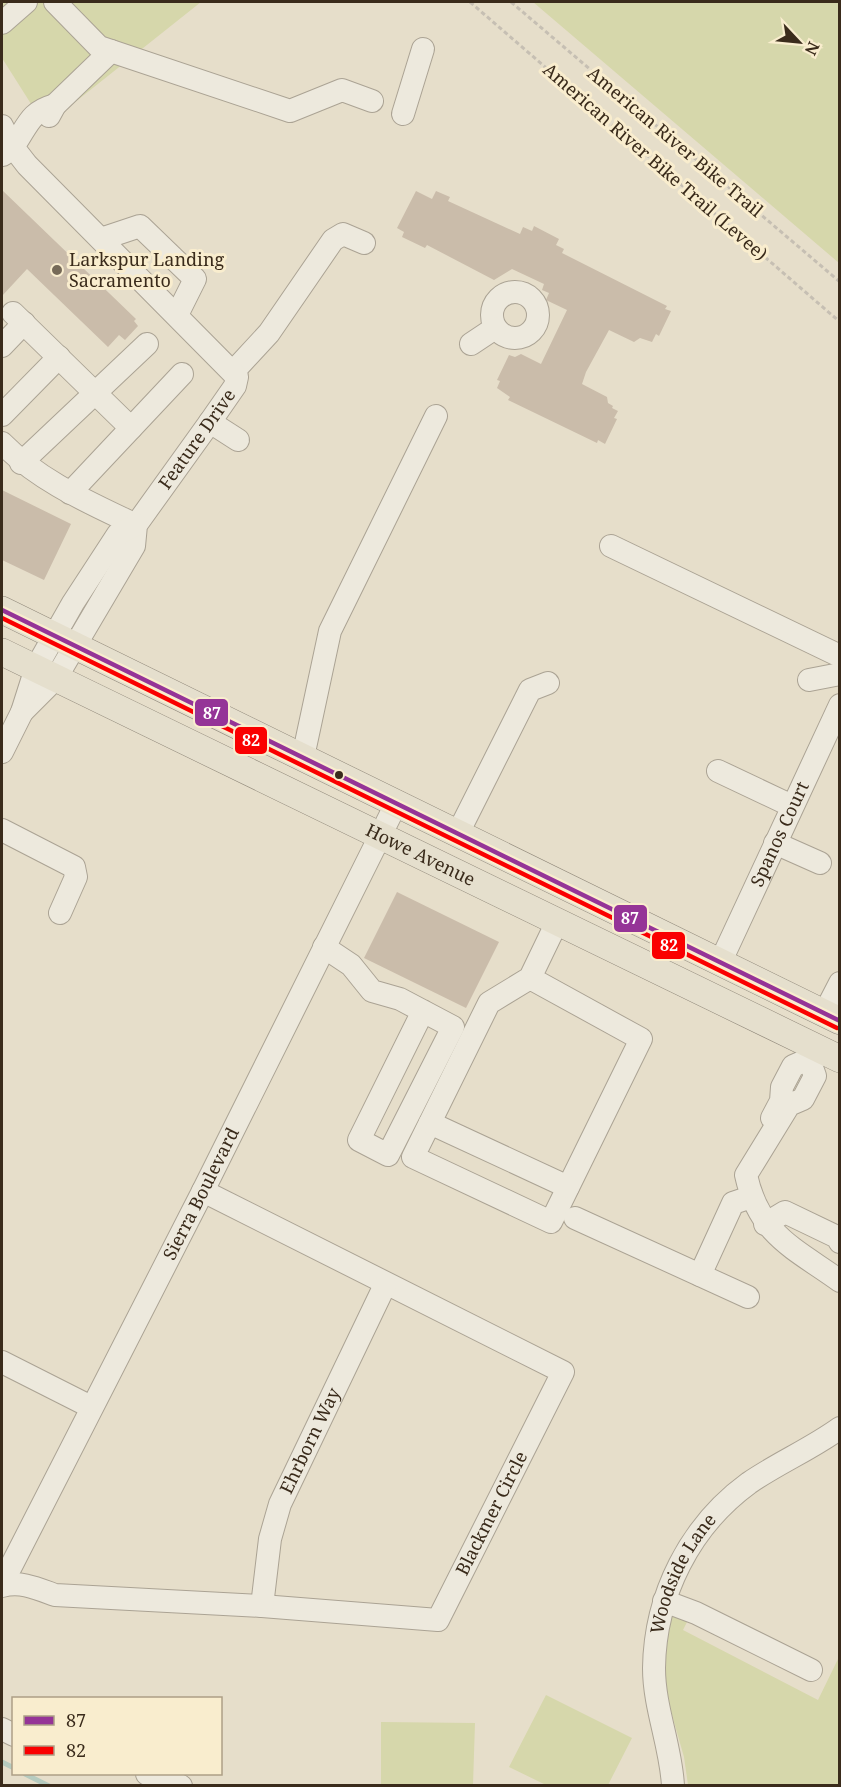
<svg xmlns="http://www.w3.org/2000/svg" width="841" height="1787" viewBox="0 0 841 1787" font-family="'Noto Serif',serif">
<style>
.green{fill:#d6d7ab}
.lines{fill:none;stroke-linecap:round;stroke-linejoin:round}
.stream{stroke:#b6cbbf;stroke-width:5}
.building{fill:#cabcaa}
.minor-casing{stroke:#aba394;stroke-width:24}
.major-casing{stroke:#90887a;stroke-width:28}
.path{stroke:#c6bfb3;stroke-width:3;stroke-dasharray:4.5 3;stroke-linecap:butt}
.minor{stroke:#ede9dd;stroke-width:22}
.major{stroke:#e5dfcd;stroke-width:27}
.bus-1-casing{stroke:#f9edce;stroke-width:9}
.bus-2-casing{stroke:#f9edce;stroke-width:9}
.bus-1{stroke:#953497;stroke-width:4.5}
.bus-2{stroke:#fa0000;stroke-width:4.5}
.poi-dot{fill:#766a58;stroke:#f9edce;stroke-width:2}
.bus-dot{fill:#3a2b1b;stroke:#f9edce;stroke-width:2}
.labels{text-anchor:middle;stroke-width:6;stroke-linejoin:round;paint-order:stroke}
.street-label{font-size:18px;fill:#3a2b1b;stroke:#f9edce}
.poi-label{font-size:18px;fill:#3a2b1b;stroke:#f9edce;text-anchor:start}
.line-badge{stroke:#f9edce;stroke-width:2}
.badge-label{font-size:16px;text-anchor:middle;font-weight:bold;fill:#fff}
</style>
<rect width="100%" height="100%" fill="#e6deca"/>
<path class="green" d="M 2,2 L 201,2 L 45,126 L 2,58 Z
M 533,2 L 839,2 L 839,263 Z
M 677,1609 L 690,1616 L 683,1630 L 818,1700 L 839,1657 L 839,1785 L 688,1785 L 684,1757 L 668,1701 L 663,1658 L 668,1620 Z
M 546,1695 L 632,1738 L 608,1785 L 546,1785 L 509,1767 Z
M 381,1722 L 475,1723 L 473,1785 L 381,1785 Z"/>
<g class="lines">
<path class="stream" d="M 2,1762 L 14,1768
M 25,1774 L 49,1786"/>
</g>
<path class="building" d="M 2,190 L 136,319 L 134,321 L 138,326 L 125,340 L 119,335 L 108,347 L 27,269 L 2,296 Z
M 416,191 L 432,199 L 436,191 L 450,197 L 448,201 L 520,234 L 523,227 L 532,231 L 534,226 L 559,239 L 556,245 L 564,249 L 562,253 L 667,306 L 665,309 L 671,311 L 659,336 L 656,334 L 652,342 L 640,338 L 634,342 L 609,330 L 586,372 L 582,384 L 607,397 L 608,403 L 613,406 L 612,408 L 618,411 L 614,418 L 617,419 L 605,444 L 598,440 L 597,443 L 508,400 L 510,397 L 497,388 L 500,381 L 497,380 L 509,355 L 515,357 L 521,354 L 541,364 L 567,310 L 546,300 L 549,293 L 542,290 L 544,284 L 512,269 L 494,280 L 427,245 L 425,248 L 402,237 L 404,232 L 397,228 Z
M 2,490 L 71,524 L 44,580 L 2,560 Z
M 397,892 L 499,942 L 466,1008 L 364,958 Z"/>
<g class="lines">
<defs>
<g id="minor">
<path d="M 55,2 L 99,47 L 290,111 L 342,90 L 372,101"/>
<path d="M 2,23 L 26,2"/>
<path d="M 403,114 L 423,49"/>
<path d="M 49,116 L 55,105 L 111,51"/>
<path d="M 2,126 L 13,147 L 3,155"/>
<path d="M 101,239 L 140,226 L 195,279 L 177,315"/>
<circle cx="515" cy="315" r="23"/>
<path d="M 13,313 L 131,428"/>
<path d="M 471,344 L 495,328"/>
<path d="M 2,346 L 24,323"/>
<path d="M 233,372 L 269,333 L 333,240 L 343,234 L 364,243"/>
<path d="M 2,415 L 59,357"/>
<path d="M 210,422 L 238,440"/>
<path d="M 2,443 C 39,481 88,502 136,525"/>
<path d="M 21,463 L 147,344"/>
<path d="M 70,493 L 182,374"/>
<path d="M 611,546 L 840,656"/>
<path d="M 809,680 L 840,674"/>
<path id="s1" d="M 22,712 L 56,678 L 134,546 L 136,525 L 210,422 L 235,386 L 237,377 L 27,165 L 13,147 C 28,126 29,112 55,105"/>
<path d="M 2,752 L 22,712 L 36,668 L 73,603 L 118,534 L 136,525"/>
<path d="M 303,757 L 330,631 L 436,416"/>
<path d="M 718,771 L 792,806"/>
<path d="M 2,830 L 74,867 L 76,877 L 60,913"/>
<path d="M 458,833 L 530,690 L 548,683"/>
<path d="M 775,843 L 820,863"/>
<path d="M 324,947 L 351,965 L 372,991 L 400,999 L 453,1027 L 388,1155 L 359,1140 L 423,1011"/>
<path id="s2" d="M 720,963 L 840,705"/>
<path d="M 530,978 L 489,1003 L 413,1157 L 551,1222 L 641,1039 L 530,978 L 557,922"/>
<path d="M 824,1014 L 840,983"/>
<path d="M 809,1059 L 815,1076 L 803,1099 L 789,1105 L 746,1175 C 759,1235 794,1248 840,1281"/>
<path d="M 772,1118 L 781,1101 L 782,1087 L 793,1066 L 809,1059 L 815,1048"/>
<path d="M 430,1123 L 568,1187"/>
<path d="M 575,1218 L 748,1297"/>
<path d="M 765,1224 L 785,1212 L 837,1237 L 840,1242"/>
<path d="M 700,1275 L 733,1203 L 751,1197"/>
<path d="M 2,1362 L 91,1407"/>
<path id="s3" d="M 2,1584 L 203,1191 L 397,802"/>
<path id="s4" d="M 2,1586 C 21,1581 36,1588 55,1595 L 262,1606 L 438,1620 L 563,1372 L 203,1191"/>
<path d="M 664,1601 L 696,1613 L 811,1670"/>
<path id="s5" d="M 262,1606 L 270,1539 L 280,1504 L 385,1285"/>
<path d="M 2,1729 L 14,1735"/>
<path d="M 147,1774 L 162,1776 L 181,1786"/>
<path id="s6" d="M 673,1786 C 671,1746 654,1708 654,1668 C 655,1595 690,1526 749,1483 C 778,1463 811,1449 840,1428"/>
</g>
<g id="major">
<path d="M 2,610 L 840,1021"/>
<path id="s7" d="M 2,652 L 840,1059"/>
</g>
</defs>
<use href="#minor" class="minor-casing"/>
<use href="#major" class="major-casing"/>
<path class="path" d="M 470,2 L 840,322
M 511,2 L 840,282"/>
<use href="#minor" class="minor"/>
<use href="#major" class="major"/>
<defs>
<path id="bus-1" d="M 2,610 L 840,1021"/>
<path id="bus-2" d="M 2,618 L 837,1028"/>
</defs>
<use href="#bus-1" class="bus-1-casing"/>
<use href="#bus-2" class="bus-2-casing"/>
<use href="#bus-1" class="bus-1"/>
<use href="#bus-2" class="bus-2"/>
</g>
<circle class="poi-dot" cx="57" cy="270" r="6"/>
<circle class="bus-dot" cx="339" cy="775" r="5"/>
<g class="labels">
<g class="street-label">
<text transform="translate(675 142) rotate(40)" y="6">American River Bike Trail</text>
<text transform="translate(655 162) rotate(41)" y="6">American River Bike Trail (Levee)</text>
<text dy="6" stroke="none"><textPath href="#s1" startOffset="328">Feature Drive</textPath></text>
<text dy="6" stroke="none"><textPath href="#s2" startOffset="142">Spanos Court</textPath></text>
<text dy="6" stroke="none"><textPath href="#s7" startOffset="465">Howe Avenue</textPath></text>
<text dy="6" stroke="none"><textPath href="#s3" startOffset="438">Sierra Boulevard</textPath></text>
<text dy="6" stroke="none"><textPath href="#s5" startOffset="174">Ehrborn Way</textPath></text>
<text dy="6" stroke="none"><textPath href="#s4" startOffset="558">Blackmer Circle</textPath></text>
<text dy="6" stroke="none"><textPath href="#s6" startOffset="220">Woodside Lane</textPath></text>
</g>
<g class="poi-label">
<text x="69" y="266">Larkspur Landing<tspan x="69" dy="21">Sacramento</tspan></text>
</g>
</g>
<g class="line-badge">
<rect x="194" y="698" width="35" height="29" rx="6" fill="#953497"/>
<rect x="234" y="726" width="34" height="29" rx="6" fill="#fa0000"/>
<rect x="613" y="904" width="35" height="29" rx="6" fill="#953497"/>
<rect x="651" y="931" width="35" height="29" rx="6" fill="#fa0000"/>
</g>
<g class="badge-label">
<text x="212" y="719">87</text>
<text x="251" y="746">82</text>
<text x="630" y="924">87</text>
<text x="669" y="951">82</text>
</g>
<rect width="841" height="1787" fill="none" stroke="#3a2b1b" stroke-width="6"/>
<rect x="12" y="1697" width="210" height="78" fill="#f9edce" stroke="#ad9f86" stroke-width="1.5"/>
<rect x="24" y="1716" width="30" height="9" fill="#953497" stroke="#ad9f86" stroke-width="1.5"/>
<text x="66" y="1727" font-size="18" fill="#3a2b1b">87</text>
<rect x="24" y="1746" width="30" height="9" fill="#fa0000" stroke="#ad9f86" stroke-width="1.5"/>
<text x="66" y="1757" font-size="18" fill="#3a2b1b">82</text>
<g transform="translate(799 42) rotate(116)" stroke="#f9edce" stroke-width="4.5" paint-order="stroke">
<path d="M0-4.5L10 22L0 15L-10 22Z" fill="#3a2b1b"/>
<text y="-9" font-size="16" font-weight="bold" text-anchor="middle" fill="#3a2b1b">N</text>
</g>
</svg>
